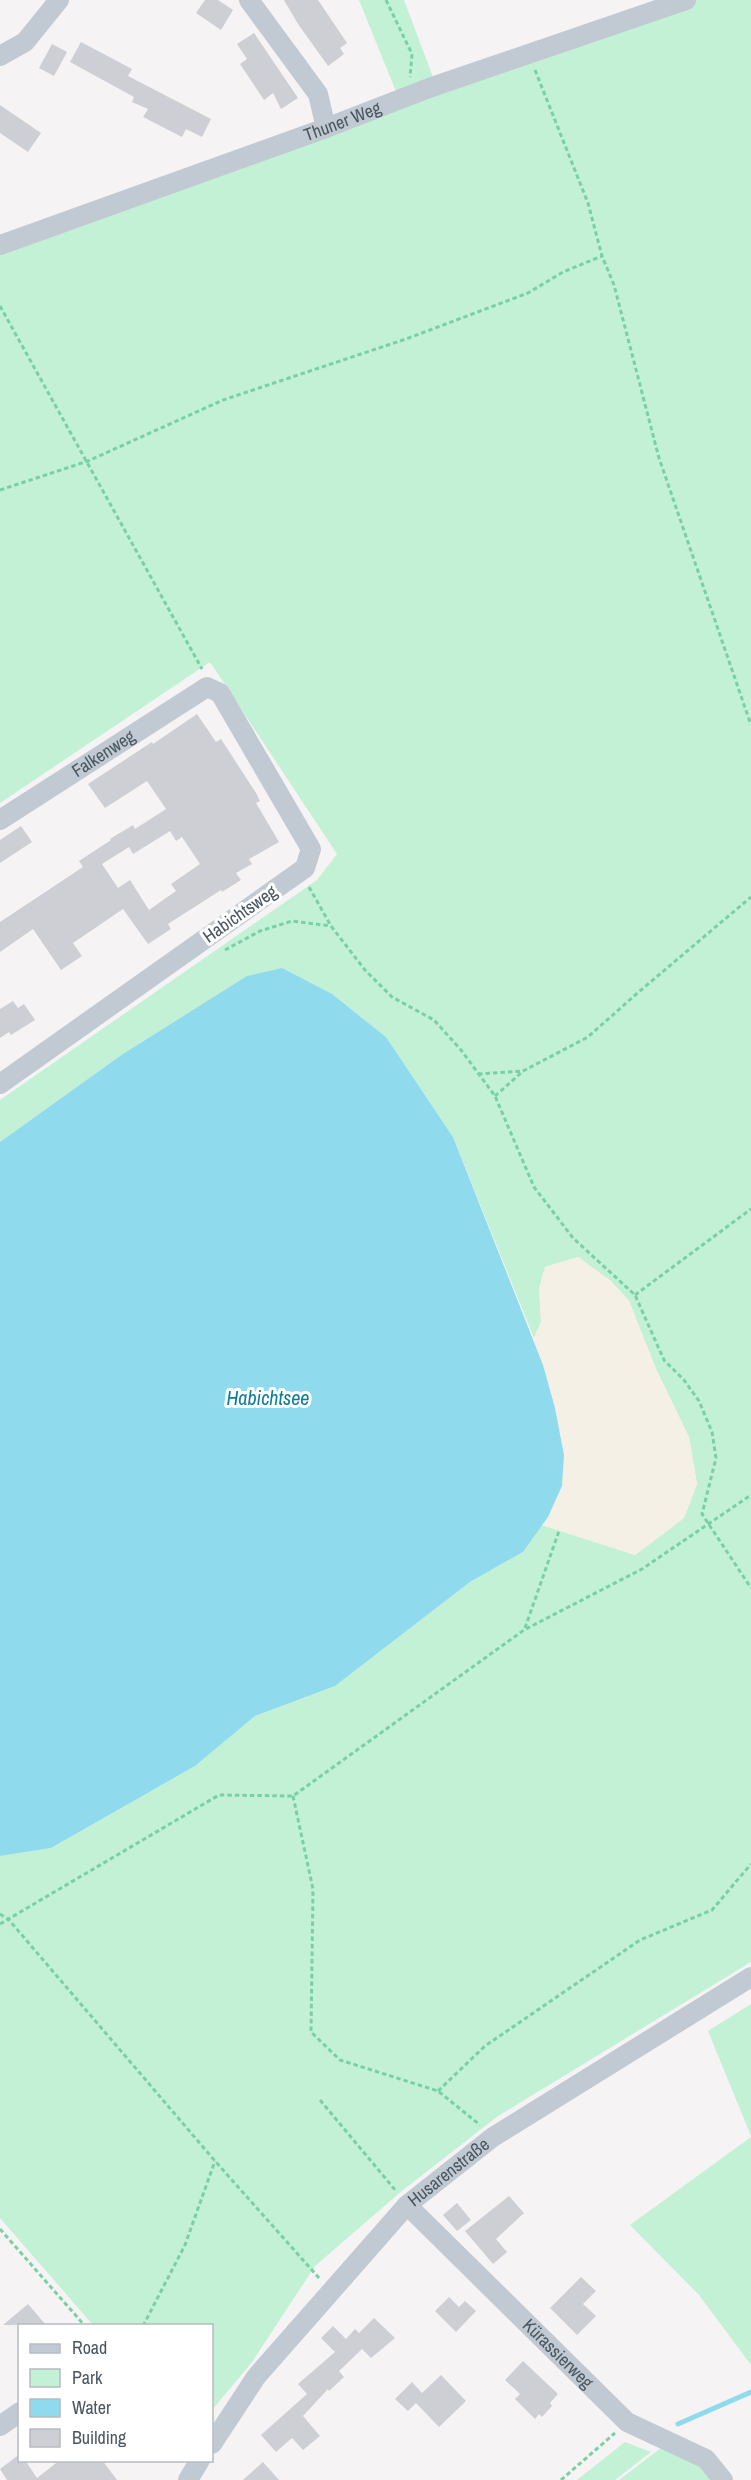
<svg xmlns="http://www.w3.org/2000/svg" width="751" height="2480" viewBox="0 0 751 2480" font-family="'Archivo Narrow',sans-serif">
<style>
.green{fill:#c3f1d5}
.sand{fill:#f5f0e5}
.water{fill:#90daee}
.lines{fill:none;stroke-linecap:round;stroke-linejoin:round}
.stream{stroke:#90daee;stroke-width:5}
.building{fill:#cdcfd5;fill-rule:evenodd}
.path{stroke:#7ad0a6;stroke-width:3;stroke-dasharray:4.5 3;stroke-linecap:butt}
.minor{stroke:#c1cad2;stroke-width:20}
.labels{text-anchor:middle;stroke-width:6;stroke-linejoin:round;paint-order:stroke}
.street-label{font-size:18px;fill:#4a5661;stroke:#fff}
.water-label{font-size:20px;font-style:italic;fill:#0c7c9b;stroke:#fff}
</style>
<rect width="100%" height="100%" fill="#f5f3f3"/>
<path class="green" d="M 359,0 L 404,0 L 436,85 L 686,0 L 751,0 L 751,1962 L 498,2116 L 403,2190 L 315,2266 L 252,2362 L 212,2410 L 212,2326 L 93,2325 L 0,2218 L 0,1856 L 51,1848 L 195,1766 L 255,1716 L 335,1686 L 470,1582 L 523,1552 L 542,1525 L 635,1555 L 684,1518 L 697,1484 L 689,1437 L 656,1369 L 629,1301 L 611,1281 L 578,1257 L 545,1267 L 539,1289 L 541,1322 L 534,1338 L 453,1137 L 386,1037 L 332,994 L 120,1056 L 0,1142 L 0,1100 L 317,880 L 337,854 L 210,662 L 0,803 L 0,248 L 399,99 Z
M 751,2004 L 751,2136 L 708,2031 Z
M 751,2137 L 751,2365 L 699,2295 L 630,2225 Z
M 625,2442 L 651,2452 L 615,2480 L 577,2480 Z
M 661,2448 L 700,2463 L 715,2480 L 619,2480 Z"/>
<path class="sand" d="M 578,1257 L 611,1281 L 629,1301 L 656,1369 L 689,1437 L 697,1484 L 684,1518 L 635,1555 L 542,1525 L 548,1517 L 564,1455 L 555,1408 L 534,1338 L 541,1322 L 539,1289 L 545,1267 Z"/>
<path class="water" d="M 282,968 L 332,994 L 386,1037 L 453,1137 L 543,1365 L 555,1408 L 564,1455 L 562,1486 L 548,1517 L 523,1552 L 470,1582 L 335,1686 L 255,1716 L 195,1766 L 51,1848 L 0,1856 L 0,1142 L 120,1056 L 247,976 Z"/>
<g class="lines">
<path class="stream" d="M 678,2424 L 751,2392"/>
</g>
<path class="building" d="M 205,0 L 218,0 L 233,10 L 221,30 L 196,13 Z
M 284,0 L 318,0 L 347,43 L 340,48 L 344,54 L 328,66 L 298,24 Z
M 254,33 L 298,98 L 281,109 L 273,93 L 264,100 L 240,64 L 247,59 L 237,44 Z
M 81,42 L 132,69 L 128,76 L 211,119 L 202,137 L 186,129 L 182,137 L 143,117 L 148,109 L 132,102 L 134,97 L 70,62 Z
M 52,44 L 67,52 L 54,76 L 39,68 Z
M 0,105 L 41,133 L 28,152 L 0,133 Z
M 197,714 L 216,742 L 221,739 L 256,793 L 260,801 L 256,803 L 279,842 L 249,859 L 252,864 L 236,873 L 241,880 L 222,892 L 221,890 L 168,924 L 171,929 L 148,944 L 123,909 L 73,943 L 82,956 L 61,970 L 33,929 L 0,952 L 0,922 L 83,867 L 79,861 L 111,840 L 110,839 L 133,825 L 135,829 L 166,809 L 147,781 L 105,808 L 88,784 L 152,742 L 153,744 ZM 170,831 L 176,841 L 182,837 L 200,864 L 171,884 L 176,891 L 149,910 L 130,880 L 118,888 L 102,864 L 129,847 L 133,854 Z
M 21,826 L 32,842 L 0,863 L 0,840 Z
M 13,1001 L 18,1008 L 24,1004 L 35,1020 L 11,1035 L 9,1032 L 0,1038 L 0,1009 Z
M 509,2196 L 524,2213 L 496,2239 L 507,2252 L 493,2264 L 465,2231 Z
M 457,2203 L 471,2220 L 457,2231 L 443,2215 Z
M 581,2277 L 596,2291 L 583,2304 L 596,2316 L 577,2335 L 550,2308 Z
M 449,2297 L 459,2307 L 465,2301 L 476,2311 L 456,2332 L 435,2311 Z
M 28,2304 L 46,2325 L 3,2325 Z
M 374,2318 L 395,2338 L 371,2358 L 362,2349 L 339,2371 L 344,2377 L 329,2391 L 328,2389 L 303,2416 L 320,2436 L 303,2450 L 292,2438 L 276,2452 L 261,2435 L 307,2394 L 298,2384 L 335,2352 L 321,2338 L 333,2326 L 346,2339 L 355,2329 L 359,2333 Z
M 523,2361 L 558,2394 L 550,2403 L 552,2406 L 542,2417 L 539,2414 L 535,2419 L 515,2399 L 520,2394 L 505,2380 Z
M 441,2375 L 466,2401 L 439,2427 L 416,2403 L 408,2411 L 395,2399 L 412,2382 L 422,2393 Z
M 20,2454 L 20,2460 L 25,2460 L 37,2478 L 60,2460 L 102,2460 L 117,2480 L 7,2480 L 0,2469 Z
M 263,2462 L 279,2480 L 243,2480 Z"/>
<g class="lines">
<path class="path" d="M 386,0 L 412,54 L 410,77
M 535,70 L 588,203 L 602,256 L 614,285 L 659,458 L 751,725
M 0,306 L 202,669
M 0,490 L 88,461 L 223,400 L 406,339 L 528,293 L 563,272 L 602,256
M 309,887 L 331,926 L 365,970 L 392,997 L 434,1020 L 461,1050 L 495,1096 L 534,1187 L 573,1238 L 635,1295 L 664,1360 L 684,1380 L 699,1401 L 712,1432 L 716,1458 L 702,1514 L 751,1588
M 225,950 L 260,931 L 292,921 L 331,926
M 478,1074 L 523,1071 L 588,1037 L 634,996 L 751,897
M 495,1096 L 522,1072
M 635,1295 L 751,1209
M 525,1628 L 559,1531
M 293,1796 L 313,1889 L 311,2032 L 340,2060 L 438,2091 L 480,2125
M 0,1914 L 9,1920 L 215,2161 L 319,2278
M 0,1924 L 219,1795 L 293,1796 L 524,1630 L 642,1569 L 751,1495
M 438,2091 L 485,2046 L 640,1940 L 712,1910 L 751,1864
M 320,2100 L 396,2191
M 0,2229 L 85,2326
M 143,2326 L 185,2245 L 215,2161
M 561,2480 L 615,2433"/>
<g class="minor">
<path d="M 249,0 L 318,94 L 326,128"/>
<path d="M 0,56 L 25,42 L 59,0"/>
<path id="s1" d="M 0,245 L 326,128 L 429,88 L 686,0"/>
<path id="s2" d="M 0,820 L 207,687 L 220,693 L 311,849 L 305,868 L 0,1084"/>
<path id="s3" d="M 407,2205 L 627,2422 L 706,2459 L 723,2480"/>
<path d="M 0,2426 L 20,2412"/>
<path id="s4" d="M 212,2444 L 256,2377 L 407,2205 L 493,2137 L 751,1977"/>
<path d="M 188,2480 L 200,2460"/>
</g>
</g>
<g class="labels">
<g class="street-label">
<text dy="6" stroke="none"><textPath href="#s1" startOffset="364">Thuner Weg</textPath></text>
<text dy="6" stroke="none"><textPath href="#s2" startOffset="123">Falkenweg</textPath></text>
<text transform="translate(240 914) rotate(-35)" y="6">Habichtsweg</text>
<text dy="6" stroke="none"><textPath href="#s4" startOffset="362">Husarenstraße</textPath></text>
<text dy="6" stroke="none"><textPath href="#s3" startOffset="212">Kürassierweg</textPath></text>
</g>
<g class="water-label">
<text x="268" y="1405">Habichtsee</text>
</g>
</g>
<rect x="18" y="2324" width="195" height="138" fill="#ffffff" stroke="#b7bbc0" stroke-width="1.5"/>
<rect x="30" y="2344" width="30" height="9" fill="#c1cad2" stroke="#b7bbc0" stroke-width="1.5"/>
<text x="72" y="2354" font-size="18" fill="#4a5661">Road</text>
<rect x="30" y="2369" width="30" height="18" fill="#c3f1d5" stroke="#b7bbc0" stroke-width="1.5"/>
<text x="72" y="2384" font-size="18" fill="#4a5661">Park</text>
<rect x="30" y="2399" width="30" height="18" fill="#90daee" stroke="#b7bbc0" stroke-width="1.5"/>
<text x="72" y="2414" font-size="18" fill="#4a5661">Water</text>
<rect x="30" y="2429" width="30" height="18" fill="#cdcfd5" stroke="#b7bbc0" stroke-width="1.5"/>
<text x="72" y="2444" font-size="18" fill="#4a5661">Building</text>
</svg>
